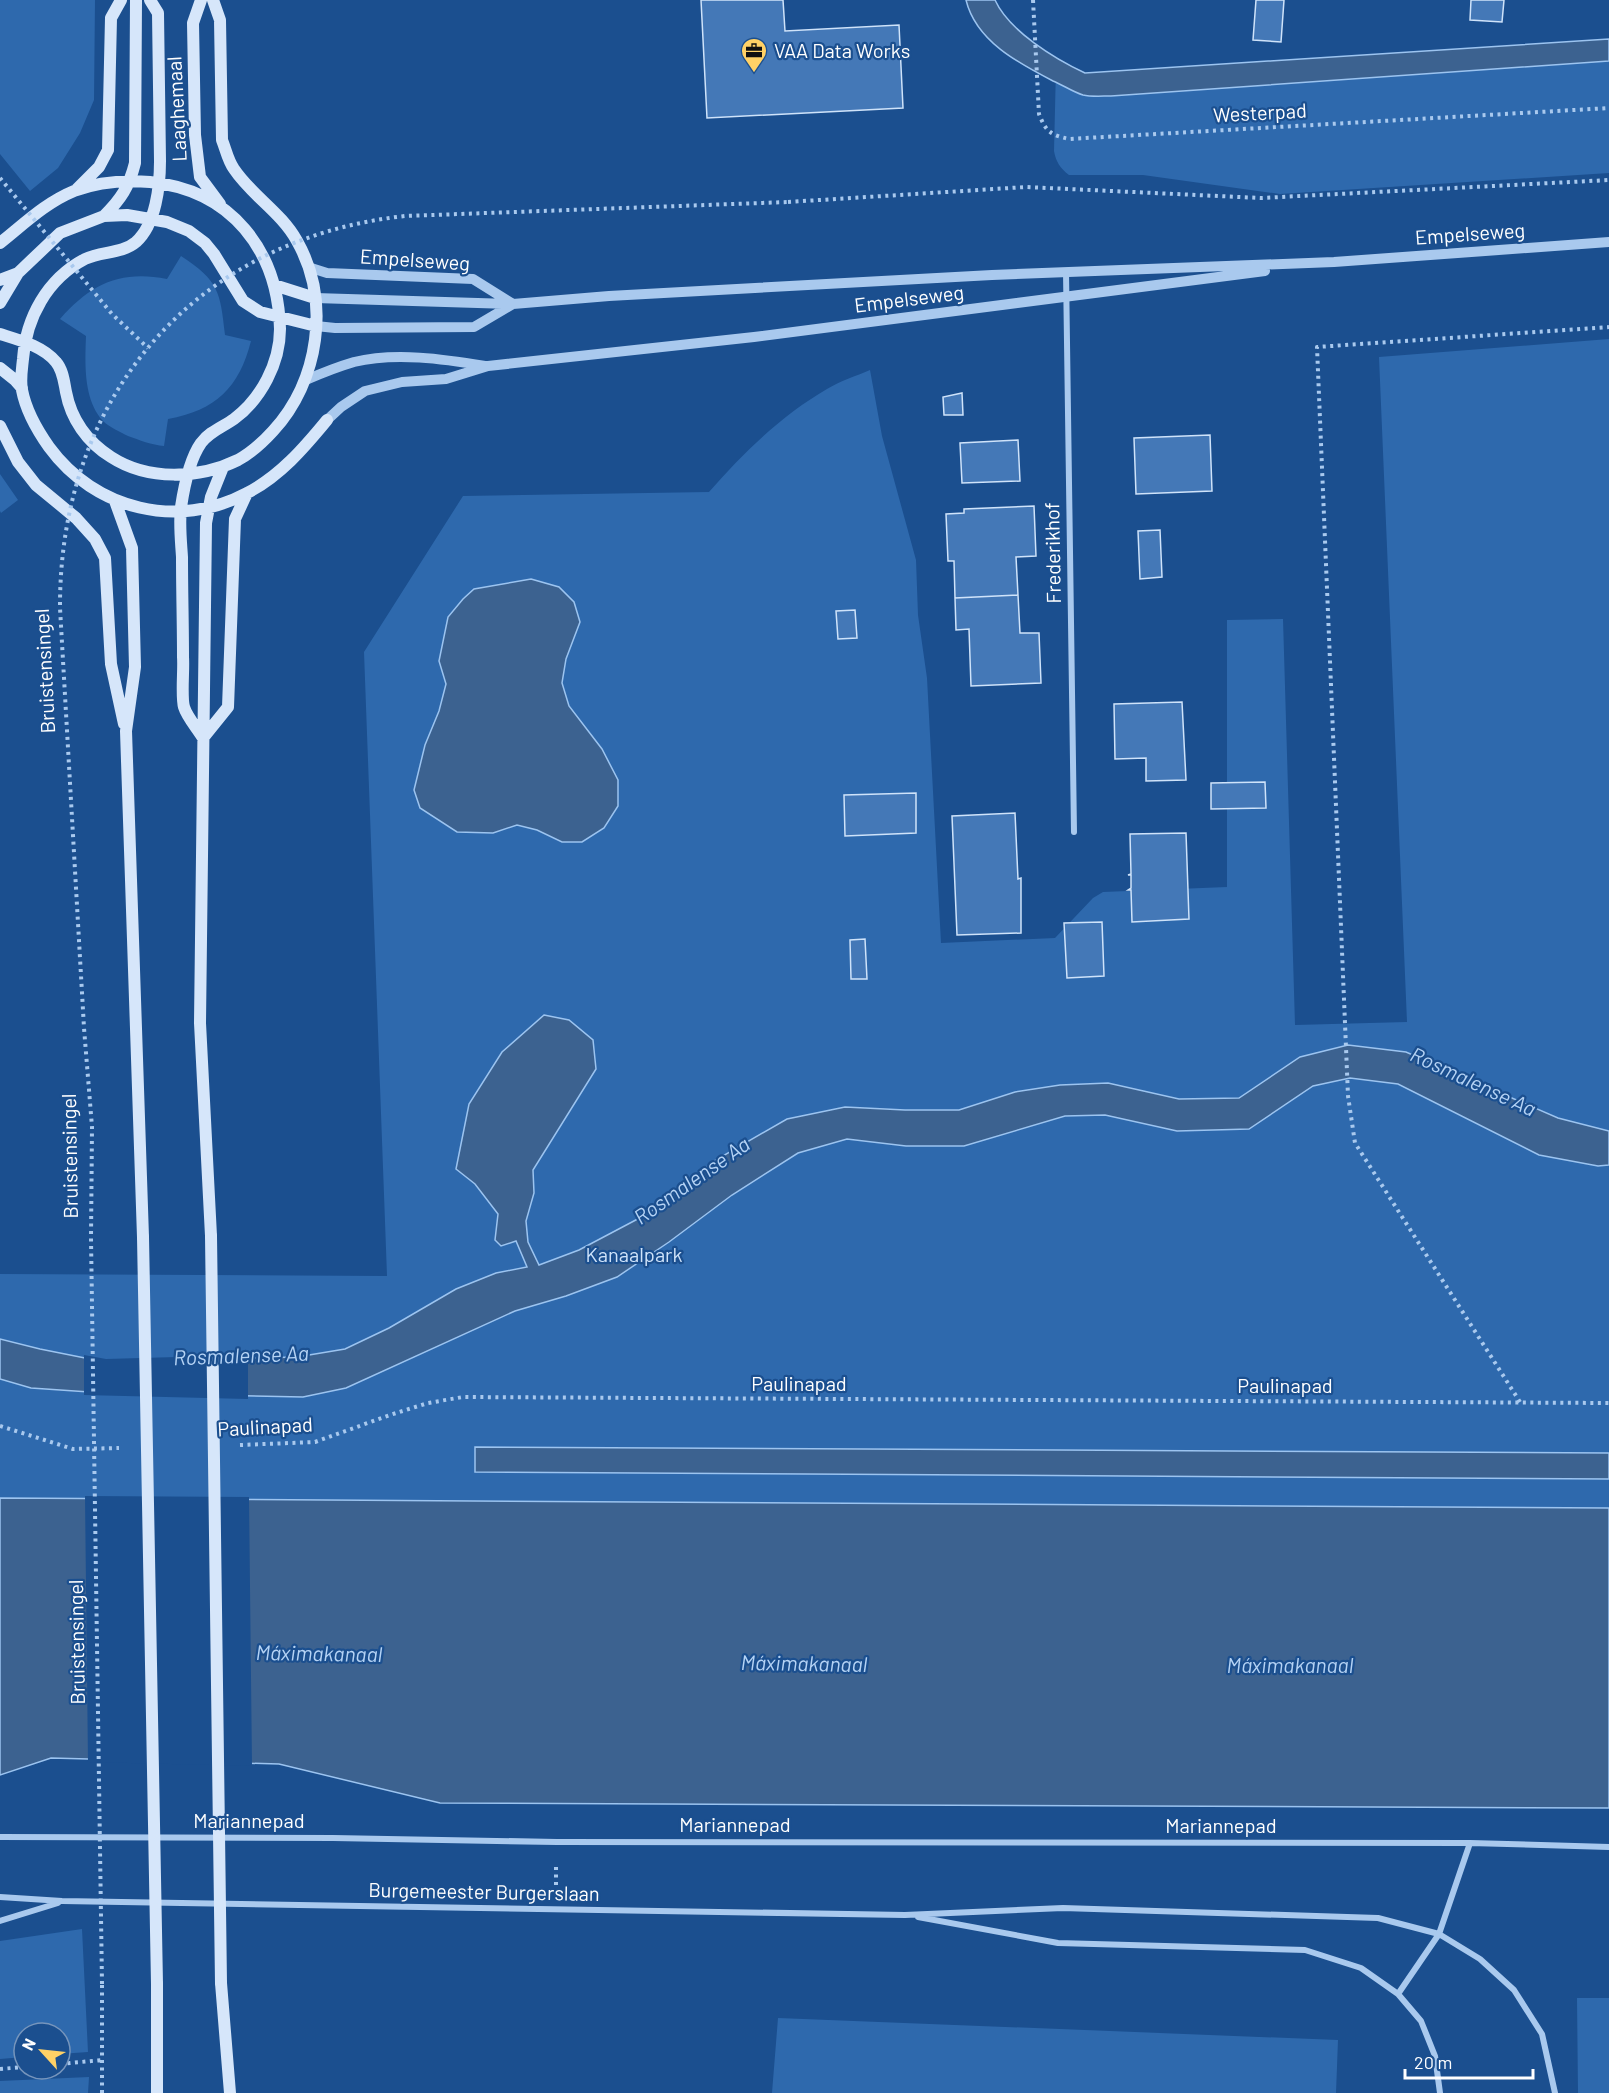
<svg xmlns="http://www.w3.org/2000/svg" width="1609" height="2093" viewBox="0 0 1609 2093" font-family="Barlow,sans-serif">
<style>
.green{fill:#2e69ad}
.water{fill:#3c6290;stroke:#9cc4f0;stroke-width:1.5}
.pier{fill:#1b4f8f}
.building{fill:#4478b7;stroke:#cfe3fa;stroke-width:1.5}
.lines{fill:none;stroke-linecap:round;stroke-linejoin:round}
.path{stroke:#a9c9ee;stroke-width:4;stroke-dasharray:3 4.5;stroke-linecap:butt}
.minor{stroke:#a9c9ee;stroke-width:6}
.tertiary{stroke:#a9c9ee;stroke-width:10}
.secondary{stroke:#d6e6fa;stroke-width:12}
.path-bridge{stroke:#a9c9ee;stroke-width:4;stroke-dasharray:3 4.5;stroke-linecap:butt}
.secondary-bridge{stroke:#d6e6fa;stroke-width:12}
.labels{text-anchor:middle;stroke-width:4.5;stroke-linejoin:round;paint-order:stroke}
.poi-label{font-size:20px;fill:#fff;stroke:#1b4f8f;text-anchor:start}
.street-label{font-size:20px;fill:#fff;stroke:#1b4f8f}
.park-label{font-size:20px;fill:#cfe3fa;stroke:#1b4f8f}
.water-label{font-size:21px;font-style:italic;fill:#b5d3f5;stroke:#1b4f8f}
</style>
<rect width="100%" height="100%" fill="#1b4f8f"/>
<path class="green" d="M 0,0 L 95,0 L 94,100 L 80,133 L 58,168 L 30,191 L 0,154 Z
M 1609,49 L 1609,173 L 1280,194 L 1143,175 L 1069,175 C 1060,168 1056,162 1054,151 L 1056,67 L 1064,78 Z
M 181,256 C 219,281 220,291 225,335 L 251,341 C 239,388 216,410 168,419 L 164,446 C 152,445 139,440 128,436 C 120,432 109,427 103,421 C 83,399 85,363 86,336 L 60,319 C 91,284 120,270 167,279 Z
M 1609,339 L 1609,1508 L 0,1498 L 0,1274 L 387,1276 L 364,652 L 463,496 L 709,492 C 743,453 782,415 827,389 C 840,381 856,376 870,370 L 882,436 L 916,560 L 918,615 L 927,678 L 941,943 L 1055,938 L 1093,898 L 1103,892 L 1227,887 L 1227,620 L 1283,619 L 1295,1025 L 1407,1022 L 1379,357 Z
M 0,474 L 18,500 L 1,513 L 0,511 Z
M 82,1929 L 88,2052 L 60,2054 L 60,2033 L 24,2033 L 24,2057 L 0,2059 L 0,1941 Z
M 1577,1998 L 1609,1998 L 1609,2093 L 1578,2093 Z
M 778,2018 L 1338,2040 L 1336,2093 L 772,2093 Z
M 89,2077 L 88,2093 L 0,2093 L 0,2081 Z"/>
<path class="water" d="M 966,0 L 995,0 C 1009,31 1055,59 1085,73 L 1609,39 L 1609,61 L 1111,96 C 1102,96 1091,97 1083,95 C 1073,92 1063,85 1053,81 C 1018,63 976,41 966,0 Z
M 531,579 L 559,587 L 574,602 L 580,622 L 566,659 L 562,683 L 569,706 L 602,749 L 618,780 L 618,806 L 604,828 L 582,842 L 562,842 L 537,830 L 517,825 L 493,833 L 457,832 L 420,808 L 414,790 L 425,745 L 439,711 L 446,684 L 439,661 L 448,617 L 463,599 L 474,589 Z
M 544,1015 L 569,1020 L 593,1040 L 596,1069 L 533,1170 L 534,1193 L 526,1221 L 528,1242 L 539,1265 L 579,1250 L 649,1213 L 714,1161 L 787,1119 L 845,1107 L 905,1110 L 959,1110 L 1015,1092 L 1060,1085 L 1108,1083 L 1179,1099 L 1239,1098 L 1300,1057 L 1348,1045 L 1406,1052 L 1558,1118 L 1609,1131 L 1609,1165 L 1598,1166 L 1539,1155 L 1398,1084 L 1350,1078 L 1313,1086 L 1249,1129 L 1177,1131 L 1105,1115 L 1065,1116 L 964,1146 L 906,1146 L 847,1139 L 798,1153 L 732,1195 L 669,1242 L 617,1277 L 566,1296 L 515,1311 L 346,1388 L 303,1397 L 104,1393 L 31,1388 L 0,1379 L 0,1339 L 40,1349 L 105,1362 L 297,1357 L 345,1349 L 389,1328 L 456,1289 L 496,1273 L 527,1267 L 516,1241 L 501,1246 L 495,1240 L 498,1214 L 475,1184 L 456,1169 L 469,1104 L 502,1052 Z
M 475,1447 L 1609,1453 L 1609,1479 L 475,1472 Z
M 0,1498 L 1609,1508 L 1609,1808 L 440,1803 L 279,1764 L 51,1758 L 0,1775 Z"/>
<path class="pier" d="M 84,1355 L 106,1359 L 248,1355 L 248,1399 L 84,1395 Z
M 85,1496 L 249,1497 L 252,1766 L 88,1762 Z"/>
<path class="building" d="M 701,0 L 783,0 L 785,31 L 899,25 L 903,108 L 707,118 Z
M 1256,0 L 1284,0 L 1281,42 L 1253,40 Z
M 1471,0 L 1504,0 L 1502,22 L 1470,20 Z
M 962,393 L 963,415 L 944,415 L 943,397 Z
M 1210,435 L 1212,491 L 1136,494 L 1134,438 Z
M 1018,440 L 1020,481 L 962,483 L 960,443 Z
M 1034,506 L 1036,556 L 1016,557 L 1018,595 L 955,598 L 954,561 L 948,561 L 946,514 L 964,513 L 964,509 Z
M 1160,530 L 1162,577 L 1140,579 L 1138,531 Z
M 1018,595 L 1020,633 L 1039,633 L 1041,683 L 971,686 L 969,629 L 956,630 L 955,598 Z
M 855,610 L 857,638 L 838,639 L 836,611 Z
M 1182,702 L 1186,780 L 1146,781 L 1146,758 L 1115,759 L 1114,704 Z
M 1265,782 L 1266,808 L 1211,809 L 1211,783 Z
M 916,793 L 916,833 L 845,836 L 844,795 Z
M 1015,813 L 1018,879 L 1021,878 L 1021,933 L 957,935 L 952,816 Z
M 1186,833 L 1189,919 L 1132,922 L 1131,890 L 1128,890 L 1131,888 L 1131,875 L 1128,875 L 1131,874 L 1130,834 Z
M 1102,922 L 1104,976 L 1067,978 L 1064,923 Z
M 865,939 L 867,979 L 851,979 L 850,940 Z"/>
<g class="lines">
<path class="path" d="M 1033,0 L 1039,114 C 1046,132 1051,135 1069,139 L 1609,108
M 788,202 L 1026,187 L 1261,198 L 1609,180
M 1520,1402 L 1355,1143 L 1348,1096 L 1317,347 L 1609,327
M 0,1426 L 73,1449 L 119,1448
M 240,1445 L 315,1442 L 390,1415 L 428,1403 L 463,1397 L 1609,1403
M 556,1885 L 556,1866
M 60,2064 L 102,2060
M 0,2069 L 24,2067
M 102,2093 L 102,1984"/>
<path class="minor" d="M 1066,272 L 1074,832
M 0,1837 L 333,1838 L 557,1842 L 1470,1843 L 1609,1847
M 0,1897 L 62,1901 L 905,1915 L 1063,1908 L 1378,1918 L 1439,1934 L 1480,1959 L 1514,1990 L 1542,2034 L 1555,2093
M 918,1917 L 1058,1943 L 1305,1950 L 1361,1968 L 1398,1994 L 1421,2021 L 1435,2056 L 1440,2093
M 0,1921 L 58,1903
M 1398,1994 L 1439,1934 L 1470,1843"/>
<path class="tertiary" d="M 308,267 L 327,273 L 473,279 L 513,304
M 315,298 L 513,304 L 609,296 L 992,275 L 1334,262 L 1609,242
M 316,326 L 335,328 L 474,327 L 513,304
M 306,380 C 322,373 337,367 354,362 C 395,352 444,359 485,366
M 327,420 L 341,407 L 365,391 L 402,382 L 446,379 L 488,366 L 754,337 L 1265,271"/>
<path class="secondary" d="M 150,0 L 158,13 L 160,161 C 160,186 156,224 136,242 C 122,254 101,251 85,259 C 47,279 26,318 23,359 C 22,369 20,380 22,390 C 26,411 37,430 49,447 C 95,510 178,530 247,493 C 280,476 304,448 327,420
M 201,0 L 193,23 L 195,135 L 200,177 L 220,204
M 77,189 L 99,167 L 108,150 L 111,18 L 121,0
M 104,216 C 121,199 129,187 135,163 L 136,0
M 0,243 C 24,224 45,203 74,191 C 98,182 124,180 150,182 C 231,190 278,250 280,329 C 280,363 261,399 234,419 C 223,427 210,431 201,443 C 189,460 184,487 181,507 C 179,524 181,541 182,557 C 182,591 183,624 183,657 C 184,669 181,697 184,707 C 187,717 197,728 203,738
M 0,280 L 18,273
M 274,285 L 315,298
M 0,303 L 18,273 L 60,233 L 104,216 L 127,215 L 167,222 L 189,231 L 205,243 L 214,254 L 243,301 L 260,312 L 316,326
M 0,334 C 19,340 43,346 56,362 C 63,370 64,382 66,392 C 71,419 87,442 111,457 C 148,481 199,479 238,460 C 251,453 263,442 273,431 C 319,381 331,301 297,241 C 281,212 252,196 234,169 C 228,161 226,150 222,140 L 220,20 L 213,0
M 0,368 L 15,380 L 22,388
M 0,426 L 18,462 L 36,485 L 76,518 L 95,539 L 105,558 L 111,664 L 124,724
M 115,501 L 132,548 L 135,667 L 126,731 L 143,1237
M 203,738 L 228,707 L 235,519 L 247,493
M 211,1236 L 200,1023 L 206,523 L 211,497 L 223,467
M 221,1983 L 230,2093
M 157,1984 L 157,2093"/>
<path class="path-bridge" d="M 0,178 L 112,314 L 148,348
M 102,1984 L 91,1238 L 92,1127 L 84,1028 L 60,608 C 59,398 194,239 405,216 L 788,202"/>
<path class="secondary-bridge" d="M 211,1236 L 221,1983
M 143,1237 L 157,1984"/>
</g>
<defs>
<symbol id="office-pin" viewBox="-11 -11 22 30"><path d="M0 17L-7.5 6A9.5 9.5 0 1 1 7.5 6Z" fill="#ffd166" stroke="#1b4f8f"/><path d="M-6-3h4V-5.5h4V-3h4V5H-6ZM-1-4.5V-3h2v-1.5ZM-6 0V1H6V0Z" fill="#111"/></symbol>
</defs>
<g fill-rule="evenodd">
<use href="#office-pin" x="739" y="36" width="30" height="40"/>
</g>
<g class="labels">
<g class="poi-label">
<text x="774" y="58">VAA Data Works</text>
</g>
<g class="street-label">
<text transform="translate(177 109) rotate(-93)" y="7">Laaghemaal</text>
<text transform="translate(1260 113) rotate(-3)" y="7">Westerpad</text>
<text transform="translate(1470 234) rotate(-4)" y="7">Empelseweg</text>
<text transform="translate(415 260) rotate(4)" y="7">Empelseweg</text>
<text transform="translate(909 299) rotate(-7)" y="7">Empelseweg</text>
<text transform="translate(1053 553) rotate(-91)" y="7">Frederikhof</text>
<text transform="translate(45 671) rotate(-93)" y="7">Bruistensingel</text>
<text transform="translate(70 1156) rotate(-91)" y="7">Bruistensingel</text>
<text x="799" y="1391">Paulinapad</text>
<text x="1285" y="1393">Paulinapad</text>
<text transform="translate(265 1427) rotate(-3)" y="7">Paulinapad</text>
<text transform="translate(77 1642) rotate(-91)" y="7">Bruistensingel</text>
<text x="249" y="1828">Mariannepad</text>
<text x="735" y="1832">Mariannepad</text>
<text x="1221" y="1833">Mariannepad</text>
<text transform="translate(484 1892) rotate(1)" y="7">Burgemeester Burgerslaan</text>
</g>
<g class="park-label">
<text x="634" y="1262">Kanaalpark</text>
</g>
<g class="water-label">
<text transform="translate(1473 1082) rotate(25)" y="7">Rosmalense Aa</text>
<text transform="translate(692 1181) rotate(-35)" y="7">Rosmalense Aa</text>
<text transform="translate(241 1356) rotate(-2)" y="7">Rosmalense Aa</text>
<text transform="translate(319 1654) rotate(1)" y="7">Máximakanaal</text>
<text transform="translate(804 1664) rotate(1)" y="7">Máximakanaal</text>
<text x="1290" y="1673">Máximakanaal</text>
</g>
</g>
<g transform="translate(42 2051) rotate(297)"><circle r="28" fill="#1b4f8f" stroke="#7695bc" stroke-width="1.5"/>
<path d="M0-4.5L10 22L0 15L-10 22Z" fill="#ffd166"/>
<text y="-9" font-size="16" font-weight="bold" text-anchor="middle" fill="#ffffff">N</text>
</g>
<path d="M1405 2069v9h128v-9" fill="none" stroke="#ffffff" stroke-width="3"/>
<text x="1414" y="2069" font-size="18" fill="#ffffff" stroke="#1b4f8f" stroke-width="4.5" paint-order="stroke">20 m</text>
</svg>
